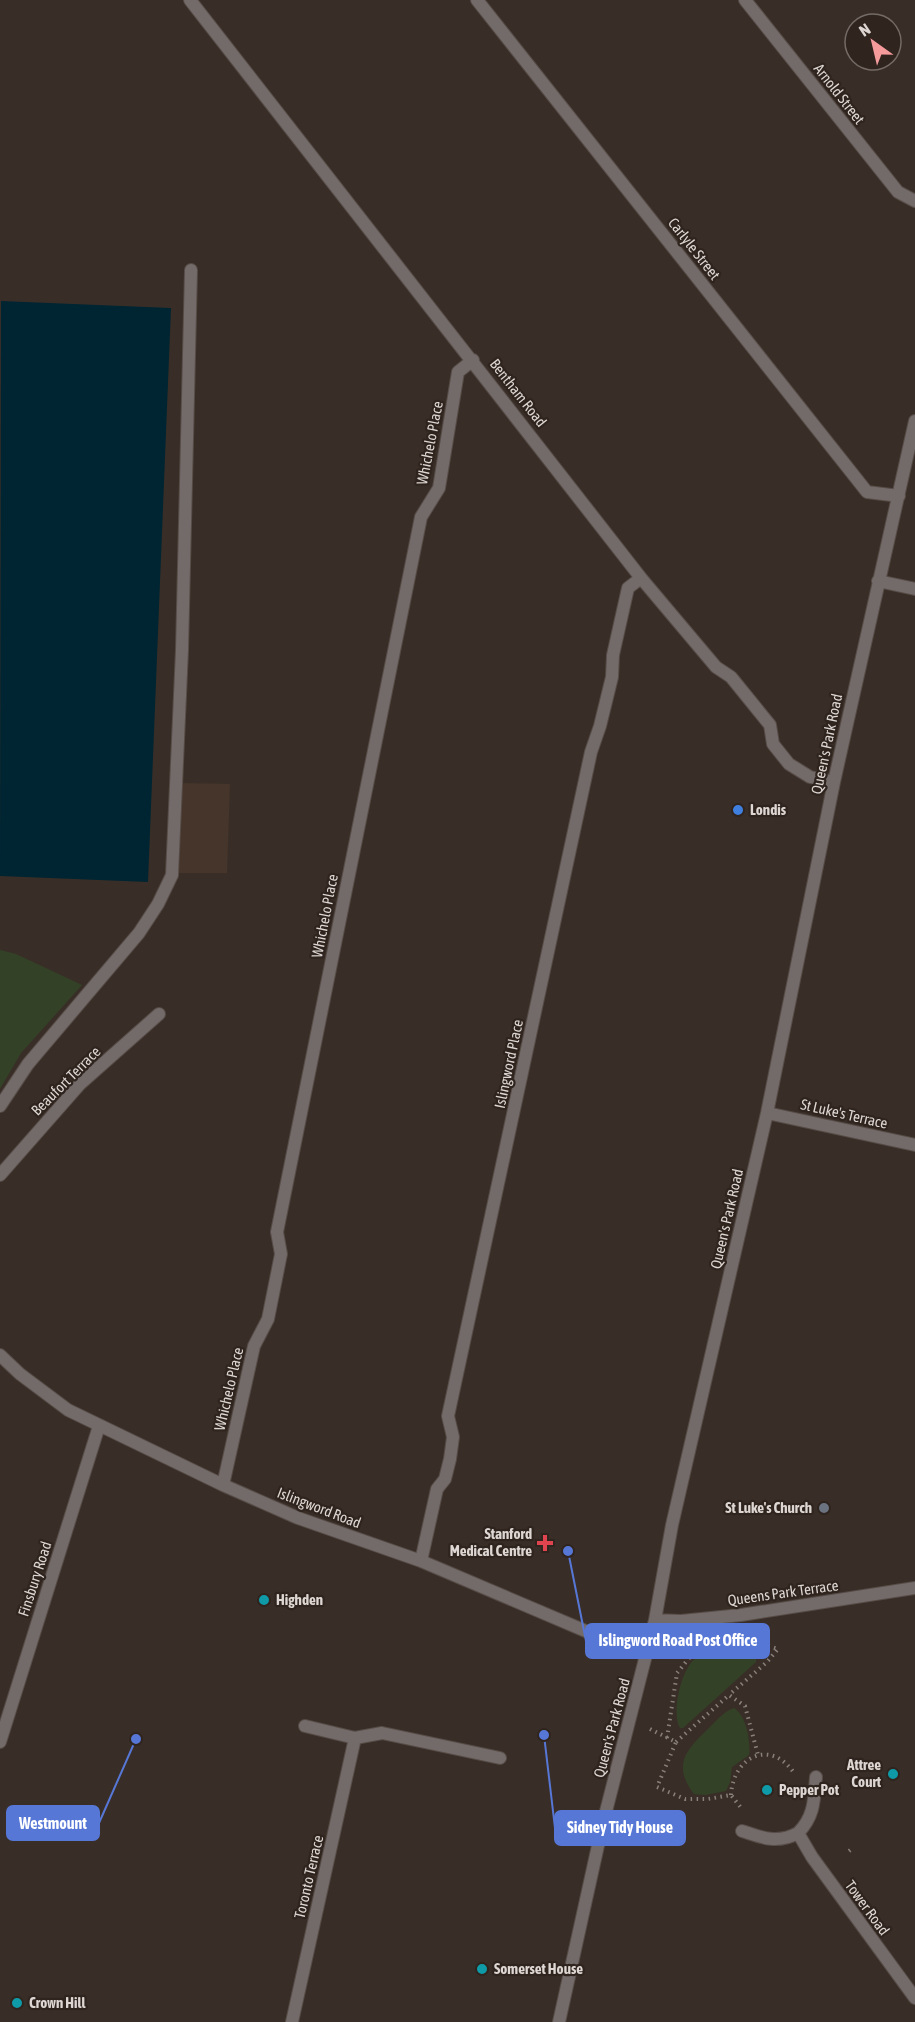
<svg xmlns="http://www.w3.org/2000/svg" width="915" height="2022" viewBox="0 0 915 2022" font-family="'Asap Condensed',sans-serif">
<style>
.built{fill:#45352a}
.green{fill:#334227}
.water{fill:#002532}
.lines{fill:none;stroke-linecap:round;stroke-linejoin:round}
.lane-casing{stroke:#574c46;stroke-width:14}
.street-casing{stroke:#574c46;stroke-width:14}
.path{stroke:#89807b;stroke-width:4;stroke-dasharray:1.5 4.5;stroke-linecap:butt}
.lane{stroke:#726b6a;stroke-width:12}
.street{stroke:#726b6a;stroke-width:12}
.shop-dot{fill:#3f7fe0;stroke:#2f241e;stroke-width:2}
.worship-dot{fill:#6b7280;stroke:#2f241e;stroke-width:2}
.health-dot{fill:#e0444e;stroke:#2f241e;stroke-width:2}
.culture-dot{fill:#0f9aa8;stroke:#2f241e;stroke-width:2}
.labels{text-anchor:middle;stroke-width:4.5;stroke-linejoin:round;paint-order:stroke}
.street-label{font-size:15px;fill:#ddd6d2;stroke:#2f241e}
.poi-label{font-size:15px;font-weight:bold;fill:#ddd6d2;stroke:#2f241e;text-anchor:start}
.leader{fill:none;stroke:#5777d6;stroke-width:2}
.callout-dot{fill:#5777d6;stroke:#2f241e;stroke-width:2}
.callout{fill:#5777d6;stroke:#5777d6;stroke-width:2}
.callout-label{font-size:16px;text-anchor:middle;font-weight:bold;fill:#fff}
</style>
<rect width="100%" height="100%" fill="#392e27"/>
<path class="built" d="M 182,783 L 230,784 L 227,873 L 179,873 Z"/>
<path class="green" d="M 0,950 L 16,954 L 82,985 L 21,1053 L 0,1089 Z
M 726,1650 L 751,1651 L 756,1656 L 756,1662 L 683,1728 L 680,1728 C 671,1714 681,1669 695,1659 C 703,1653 717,1652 726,1650 Z
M 734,1708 C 746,1715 751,1742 749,1755 L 732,1767 L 730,1782 L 726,1791 L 705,1795 L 694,1794 C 672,1765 686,1750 708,1729 C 716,1721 723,1712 734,1708 Z"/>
<path class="water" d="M 1,301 L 171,308 L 148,882 L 0,876 Z"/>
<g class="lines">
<defs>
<path id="lane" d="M 0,1106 L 28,1064 L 139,933 L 158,904 L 172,875 L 182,650 L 191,270"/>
<path id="street" d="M 190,0 L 641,578 L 716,667 L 731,677 L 770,725 L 773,744 L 789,764 L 810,777 L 834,782
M 477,0 L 867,492 L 899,496
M 745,0 L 898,192 L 915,201
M 878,581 L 915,589
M 767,1113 L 915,1145
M 0,1175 L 80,1084 L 159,1014
M 0,1355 L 20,1374 L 68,1410 L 223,1485 L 298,1518 L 421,1561 L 595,1635 L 648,1648
M 223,1485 L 254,1346 L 268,1319 L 281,1254 L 277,1232 L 421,517 L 439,488 L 458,372 L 473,360
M 421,1561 L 437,1489 L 445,1479 L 450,1459 L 453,1437 L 448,1416 L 591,752 L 600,726 L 612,677 L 613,655 L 628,588 L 641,578
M 655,1620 L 681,1621 L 741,1615 L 915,1588
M 305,1726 L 355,1738 L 382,1733 L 500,1758
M 0,1742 L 99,1426
M 816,1777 C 814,1799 815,1816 798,1833 L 812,1857 L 915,1998
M 742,1831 C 762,1838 778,1844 798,1833
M 292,2022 L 355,1738
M 559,2022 L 603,1823 L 655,1620 L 672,1525 L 767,1113 L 834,782 L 915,421"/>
</defs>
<use href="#lane" class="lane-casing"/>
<use href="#street" class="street-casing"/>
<path class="path" d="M 650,1729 L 676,1742 L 657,1787 L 685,1799 L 708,1799 L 731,1795 L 742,1809
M 667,1738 L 677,1673 L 690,1657 L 708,1648 L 752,1641 L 778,1649 L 767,1662 L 729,1695
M 676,1742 L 729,1695 L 745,1706 L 758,1755
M 731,1795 C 733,1757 770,1738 794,1773
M 849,1851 L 853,1848"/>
<use href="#lane" class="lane"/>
<use href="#street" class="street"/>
</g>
<circle class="shop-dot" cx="738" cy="810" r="6"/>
<circle class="worship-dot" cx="824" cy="1508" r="6"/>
<path class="health-dot" d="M542 1534h6v6h6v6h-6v6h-6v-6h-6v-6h6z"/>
<g class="culture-dot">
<circle cx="264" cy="1600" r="6"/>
<circle cx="893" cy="1774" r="6"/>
<circle cx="767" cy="1790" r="6"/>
<circle cx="482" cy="1969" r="6"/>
<circle cx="17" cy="2003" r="6"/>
</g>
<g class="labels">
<g class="street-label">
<text transform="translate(839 94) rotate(52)" y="5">Arnold Street</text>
<text transform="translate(694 249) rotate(52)" y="5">Carlyle Street</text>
<text transform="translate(518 393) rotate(52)" y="5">Bentham Road</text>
<text transform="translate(430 443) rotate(-79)" y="5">Whichelo Place</text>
<text transform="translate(827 744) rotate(-78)" y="5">Queen's Park Road</text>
<text transform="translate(325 916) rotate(-79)" y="5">Whichelo Place</text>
<text transform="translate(509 1064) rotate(-78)" y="5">Islingword Place</text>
<text transform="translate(66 1081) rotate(-45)" y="5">Beaufort Terrace</text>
<text transform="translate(844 1114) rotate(13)" y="5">St Luke's Terrace</text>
<text transform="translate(727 1219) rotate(-77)" y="5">Queen's Park Road</text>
<text transform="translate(229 1389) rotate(-77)" y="5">Whichelo Place</text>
<text transform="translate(319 1508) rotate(21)" y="5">Islingword Road</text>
<text transform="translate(35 1579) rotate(-72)" y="5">Finsbury Road</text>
<text transform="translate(783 1593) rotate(-8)" y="5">Queens Park Terrace</text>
<text transform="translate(612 1728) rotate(-75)" y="5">Queen's Park Road</text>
<text transform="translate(309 1877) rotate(-77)" y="5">Toronto Terrace</text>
<text transform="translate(867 1908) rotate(54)" y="5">Tower Road</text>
</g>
<g class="poi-label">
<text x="750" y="815">Londis</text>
<text x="812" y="1513" text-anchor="end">St Luke's Church</text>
<text x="532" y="1539" text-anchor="end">Stanford<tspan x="532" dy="17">Medical Centre</tspan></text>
<text x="276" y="1605">Highden</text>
<text x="881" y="1770" text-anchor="end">Attree<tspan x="881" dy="17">Court</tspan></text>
<text x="779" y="1795">Pepper Pot</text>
<text x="494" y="1974">Somerset House</text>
<text x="29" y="2008">Crown Hill</text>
</g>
</g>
<path class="leader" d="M568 1551L586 1641M136 1739L99 1823M544 1735L555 1828"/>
<g class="callout-dot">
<circle cx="568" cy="1551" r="6"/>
<circle cx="136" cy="1739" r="6"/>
<circle cx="544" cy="1735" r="6"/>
</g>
<g class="callout">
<rect x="586" y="1624" width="183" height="34" rx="6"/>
<rect x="7" y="1806" width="92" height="34" rx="6"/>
<rect x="555" y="1811" width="130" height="34" rx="6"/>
</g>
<g class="callout-label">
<text x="678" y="1646">Islingword Road Post Office</text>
<text x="53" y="1829">Westmount</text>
<text x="620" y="1833">Sidney Tidy House</text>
</g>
<g transform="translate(873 42) rotate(326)"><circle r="28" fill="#2f241e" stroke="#756b66" stroke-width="1.5"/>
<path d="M0-4.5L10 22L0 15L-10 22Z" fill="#f59b9c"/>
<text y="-9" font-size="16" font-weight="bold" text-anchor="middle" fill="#ddd6d2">N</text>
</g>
</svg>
